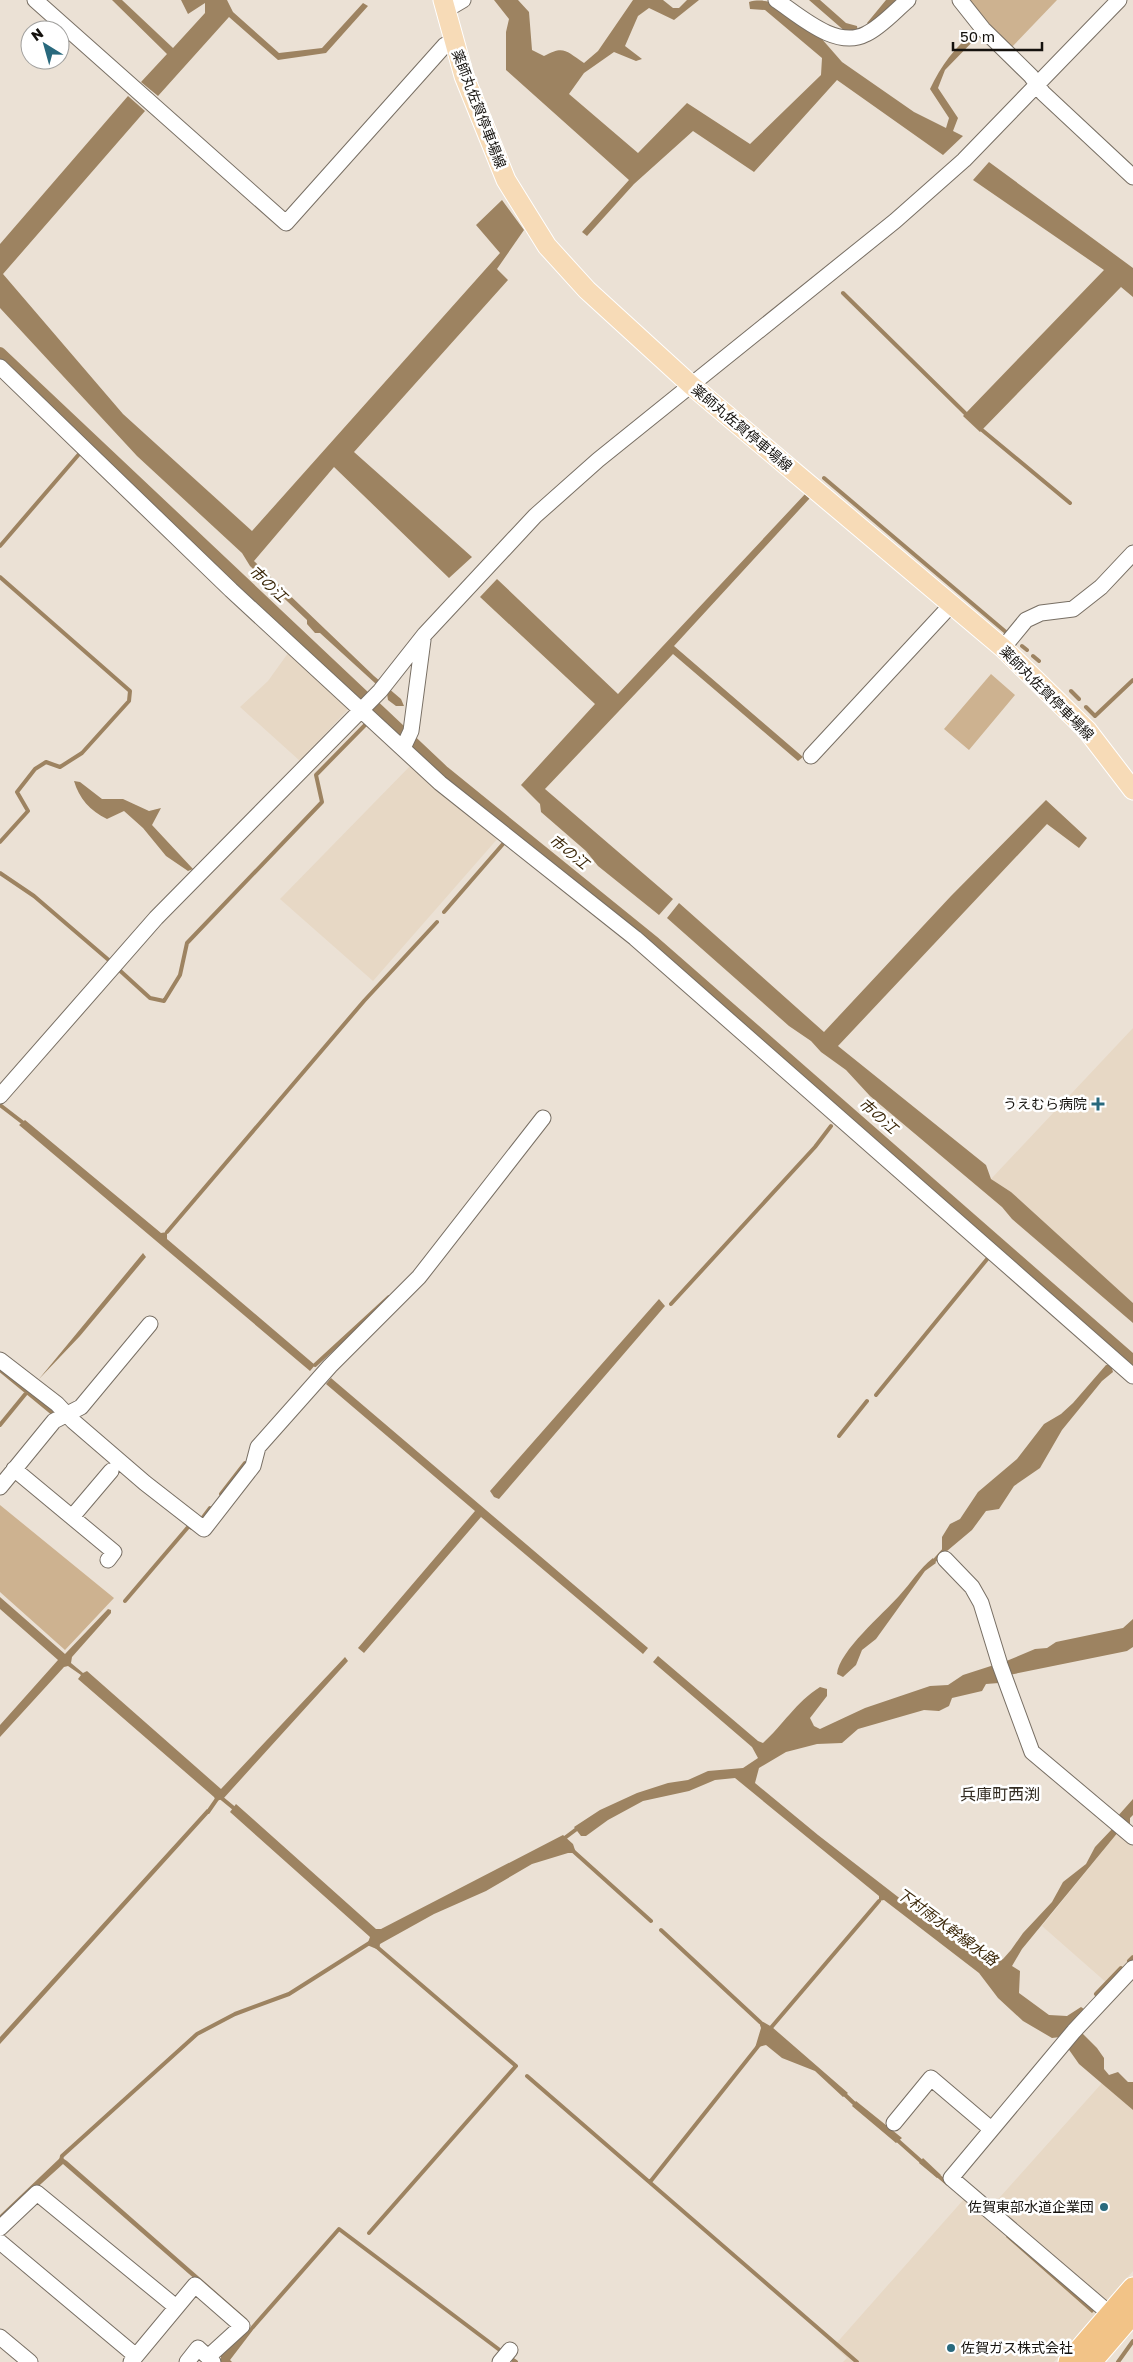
<svg xmlns="http://www.w3.org/2000/svg" width="1133" height="2362" viewBox="0 0 1133 2362" font-family="'Golos Text','Noto Sans JP',sans-serif">
<style>
.built{fill:#e7d8c5}
.green{fill:#cdb290}
.water{fill:#9d8361}
.lines{fill:none;stroke-linecap:round;stroke-linejoin:round}
.stream{stroke:#9d8361;stroke-width:4}
.canal{stroke:#9d8361;stroke-width:12}
.minor-casing{stroke:#786f64;stroke-width:17}
.major-casing{stroke:#fff;stroke-width:21}
.highway-casing{stroke:#fff;stroke-width:23}
.minor{stroke:#fff;stroke-width:15}
.major{stroke:#f7dbb7;stroke-width:19}
.highway{stroke:#f2c387;stroke-width:21}
.poi-dot{fill:#29697d;stroke:#fff;stroke-width:2}
.labels{text-anchor:middle;stroke-width:5;stroke-linejoin:round;paint-order:stroke}
.street-label{font-size:14px;fill:#14110d;stroke:#fff}
.poi-label{font-size:14px;fill:#14110d;stroke:#fff;text-anchor:end}
.water-label{font-size:15px;font-style:italic;fill:#3c280a;stroke:#fff}
.quarter-label{font-size:16px;fill:#332c22;stroke:#fff}
</style>
<rect width="100%" height="100%" fill="#ebe1d5"/>
<path class="built" d="M 291,649 L 351,706 L 300,761 L 240,707 L 268,681 Z
M 412,764 L 499,837 L 373,981 L 280,899 Z
M 1133,1028 L 1133,1303 L 1011,1192 L 991,1179 Z
M 1119,1831 L 1133,1841 L 1133,1958 L 1108,1984 L 1042,1926 Z
M 1102,2083 L 1133,2110 L 1133,2271 L 1054,2362 L 843,2362 L 847,2358 L 834,2346 L 972,2190 L 992,2206 Z"/>
<path class="green" d="M 969,0 L 1057,0 L 1010,49 Z
M 991,674 L 1015,695 L 969,750 L 944,729 Z
M 0,1505 L 114,1598 L 65,1650 L 0,1592 Z"/>
<path class="water" d="M 112,0 L 122,0 L 173,48 L 205,13 L 205,3 L 188,14 L 181,0 L 227,0 L 233,12 L 279,53 L 322,48 L 363,3 L 368,6 L 326,53 L 278,60 L 229,17 L 158,96 L 141,82 L 167,54 Z
M 494,0 L 518,0 L 529,12 L 532,50 L 544,56 C 564,45 566,51 584,63 L 598,51 L 633,0 L 663,0 L 673,8 L 679,8 L 687,0 L 699,0 L 674,20 L 649,8 L 638,16 L 625,46 L 642,59 L 636,61 L 614,52 L 584,73 L 569,94 L 638,153 L 687,103 L 750,144 L 821,75 L 822,58 L 765,10 L 750,9 L 749,2 C 756,0 766,0 773,3 L 821,38 L 842,62 L 914,112 L 946,128 L 949,118 L 930,89 C 941,66 955,46 976,31 L 978,36 L 945,70 L 938,88 L 958,118 L 953,131 L 963,136 L 943,155 L 837,80 L 754,172 L 693,131 L 634,184 L 587,236 L 582,232 L 629,180 L 506,70 L 506,32 L 509,19 Z
M 809,0 L 820,0 L 846,23 L 857,26 L 858,33 L 847,33 Z
M 886,0 L 906,0 L 869,25 L 867,23 Z
M 128,96 L 145,111 L 3,274 L 123,414 L 252,531 L 500,253 L 476,225 L 502,200 L 524,230 L 497,269 L 508,280 L 354,452 L 472,557 L 449,578 L 334,467 L 254,561 L 374,676 L 401,699 L 404,706 L 396,706 L 388,700 L 387,694 L 320,633 L 315,633 L 307,624 L 307,620 L 250,566 L 242,553 L 137,456 L 0,308 L 0,244 Z
M 989,162 L 1133,268 L 1133,297 L 1121,287 L 980,432 L 963,416 L 1104,270 L 973,180 Z
M 806,493 L 810,498 L 674,646 L 803,757 L 798,761 L 673,654 L 545,789 L 673,899 L 659,915 L 598,866 L 586,851 L 541,812 L 540,804 L 521,785 L 595,704 L 480,597 L 497,579 L 618,694 Z
M 74,781 L 80,782 L 102,799 L 123,799 L 149,811 L 161,808 L 152,825 L 193,869 L 188,871 L 166,856 L 143,828 L 124,811 L 107,819 C 90,811 79,798 74,781 Z
M 1046,800 L 1087,838 L 1079,848 L 1047,824 L 838,1046 L 986,1165 L 991,1179 L 1011,1192 L 1133,1303 L 1133,1323 L 1012,1219 L 1002,1207 L 870,1096 L 846,1070 L 821,1052 L 811,1041 L 789,1026 L 667,918 L 679,903 L 824,1032 L 951,896 Z
M 25,1120 L 161,1233 L 167,1232 L 167,1239 L 315,1365 L 310,1371 L 19,1125 Z
M 143,1253 L 146,1257 L 80,1336 L 39,1379 Z
M 659,1299 L 665,1306 L 499,1499 L 494,1497 L 490,1491 Z
M 1106,1365 L 1111,1365 L 1113,1372 L 1102,1381 L 1062,1430 L 1040,1468 L 1014,1486 L 999,1509 L 986,1511 L 972,1530 L 947,1551 L 942,1550 L 942,1537 L 950,1524 L 960,1519 L 978,1492 L 1017,1459 L 1044,1424 L 1061,1414 L 1073,1403 Z
M 331,1378 L 648,1648 L 643,1654 L 481,1517 L 364,1653 L 358,1648 L 475,1511 L 326,1384 Z
M 933,1558 L 936,1563 L 925,1571 L 876,1639 L 862,1650 L 856,1665 L 843,1677 L 837,1674 C 839,1651 883,1614 899,1596 C 911,1583 919,1569 933,1558 Z
M 0,1597 L 65,1654 L 108,1609 L 111,1610 L 111,1613 L 72,1657 L 71,1663 L 83,1673 L 87,1671 L 221,1789 L 345,1657 L 348,1661 L 223,1799 L 216,1801 L 214,1797 L 78,1679 L 81,1675 L 68,1666 L 64,1667 L 0,1737 L 0,1725 L 58,1660 L 0,1609 Z
M 1133,1619 L 1133,1647 L 1127,1651 L 1009,1675 L 1004,1662 L 1035,1649 L 1047,1648 L 1056,1642 L 1123,1628 Z
M 658,1656 L 758,1741 L 763,1743 C 783,1725 796,1702 820,1687 L 827,1689 L 827,1696 L 810,1718 L 814,1726 L 820,1729 L 865,1708 L 930,1686 L 948,1685 L 963,1675 L 994,1665 L 999,1683 L 986,1684 L 982,1691 L 952,1698 L 949,1706 L 939,1711 L 924,1710 L 858,1729 L 842,1743 L 817,1744 L 786,1752 L 759,1768 L 755,1783 L 818,1835 L 973,1955 L 995,1962 L 1003,1959 L 1011,1950 L 1023,1933 L 1052,1902 L 1063,1882 L 1086,1864 L 1095,1847 L 1113,1828 L 1119,1831 L 1022,1949 L 1012,1966 L 1020,1971 L 1019,1993 L 1049,2015 L 1067,2016 L 1081,2007 L 1084,2009 L 1066,2030 L 1081,2032 L 1097,2048 L 1104,2058 L 1104,2069 L 1109,2075 L 1118,2072 L 1128,2082 L 1133,2082 L 1133,2110 L 1079,2064 L 1060,2037 L 1052,2038 L 1023,2021 L 998,1998 L 979,1973 L 884,1900 L 879,1901 L 879,1896 L 735,1778 L 715,1780 L 689,1791 L 643,1801 L 608,1820 L 586,1836 L 581,1836 L 574,1827 L 600,1810 L 637,1793 L 668,1783 L 688,1780 L 708,1771 L 743,1768 L 758,1758 L 752,1747 L 653,1662 Z
M 1133,1799 L 1133,1815 L 1130,1818 L 1130,1826 L 1117,1817 Z
M 236,1804 L 376,1929 L 381,1929 L 563,1835 L 573,1844 L 576,1853 L 568,1853 L 532,1864 L 486,1891 L 434,1914 L 380,1944 L 379,1950 L 367,1945 L 370,1937 L 230,1812 Z
M 207,1809 L 210,1812 L 0,2044 L 0,2037 Z
M 758,2019 L 772,2027 L 848,2093 L 843,2097 L 815,2071 L 782,2058 L 766,2045 L 755,2048 L 761,2028 Z
M 856,2101 L 902,2138 L 896,2143 L 852,2106 Z
M 61,2157 L 67,2161 L 247,2319 L 244,2322 L 63,2164 L 0,2221 L 0,2215 Z
M 923,2158 L 941,2175 L 937,2178 L 919,2163 Z
M 1008,2233 L 1096,2309 L 1092,2313 L 1006,2237 Z
M 253,2325 L 256,2326 L 230,2360 L 232,2362 L 221,2362 L 221,2354 Z"/>
<g class="lines">
<path class="stream" d="M 843,293 L 965,413
M 982,430 L 1070,503
M 824,478 L 1007,633
M 0,546 L 80,453
M 0,577 L 130,691 L 129,701 L 82,753 L 60,767 L 46,762 L 35,769 L 17,792 L 28,811 L 0,842
M 1022,646 L 1027,650
M 1033,656 L 1039,661
M 1071,691 L 1079,699
M 1086,707 L 1095,716 L 1133,680
M 373,717 L 380,710
M 0,873 L 34,896 L 111,962
M 444,912 L 503,844
M 116,967 L 150,998 L 164,1001 L 180,975 L 187,943 L 322,802 L 316,775 L 368,722
M 0,1105 L 26,1125
M 167,1232 L 364,1001 L 437,922
M 671,1304 L 815,1147 L 831,1126
M 315,1365 L 389,1297
M 0,1370 L 56,1416
M 876,1395 L 988,1258
M 0,1425 L 27,1392
M 839,1436 L 867,1401
M 221,1494 L 245,1463
M 201,1520 L 210,1508
M 935,1560 L 944,1550
M 125,1601 L 189,1526 L 192,1528
M 208,1812 L 219,1796 L 236,1810
M 562,1840 L 578,1828
M 572,1850 L 651,1921
M 661,1930 L 760,2022
M 1129,1961 L 1133,1957
M 1096,1994 L 1121,1968
M 769,2030 L 879,1901
M 527,2076 L 857,2362
M 842,2092 L 857,2106
M 895,2138 L 923,2163
M 61,2161 L 62,2156 L 197,2034 L 235,2014 L 289,1994 L 371,1942
M 936,2174 L 948,2184
M 650,2182 L 759,2045
M 369,2233 L 516,2066 L 377,1947
M 253,2327 L 339,2229 L 501,2351
M 510,2358 L 516,2362
M 1118,2362 L 1133,2341"/>
<path class="canal" d="M 0,353 L 444,772 L 655,943 L 1133,1361"/>
<defs>
<path id="minor" d="M 35,0 L 286,223 L 445,45 L 454,41
M 776,0 C 799,15 836,50 866,34 C 881,27 895,11 908,0
M 960,0 L 983,29 L 1031,76 L 1043,93 L 1133,177
M 446,10 L 463,0
M 0,367 L 231,590 L 440,783 L 635,938 L 1133,1376
M 1003,648 L 1026,620 L 1041,613 L 1073,609 L 1101,587 L 1133,553
M 403,748 L 411,731 L 423,640
M 811,756 L 951,605
M 0,1096 L 156,918 L 380,691 L 425,634 L 535,516 L 598,460 L 895,221 L 964,160 L 1119,0
M 0,1360 L 57,1404 L 73,1421 L 145,1483 L 204,1529 L 253,1466 L 258,1447 L 330,1366 L 419,1277 L 543,1118
M 14,1469 L 114,1552 L 108,1560
M 0,1487 L 54,1421 L 81,1407 L 150,1324
M 72,1517 L 111,1471
M 945,1559 L 972,1587 L 981,1603 L 1000,1665 L 1032,1752 L 1133,1837
M 894,2123 L 931,2078 L 991,2129
M 0,2228 L 37,2193 L 176,2307
M 0,2242 L 136,2356
M 1110,2314 L 951,2178 L 1074,2031 L 1133,1968
M 0,2337 L 30,2362
M 131,2362 L 195,2285 L 242,2326 L 208,2357 L 213,2362
M 187,2362 L 198,2348 L 208,2357
M 500,2362 L 510,2350"/>
<path id="major" d="M 443,0 L 464,76 L 506,180 L 547,246 L 587,290 L 691,385 L 1003,648 L 1087,730 L 1133,790"/>
<path id="highway" d="M 1069,2362 L 1133,2288
M 1091,2362 L 1133,2313"/>
</defs>
<use href="#minor" class="minor-casing"/>
<use href="#major" class="major-casing"/>
<use href="#highway" class="highway-casing"/>
<use href="#minor" class="minor"/>
<use href="#major" class="major"/>
<use href="#highway" class="highway"/>
</g>
<g class="poi-dot">
<path d="M1095.5 1096.5h5v5h5v5h-5v5h-5v-5h-5v-5h5z"/>
<circle cx="1104" cy="2207" r="5"/>
<circle cx="951" cy="2348" r="5"/>
</g>
<g class="labels">
<g class="street-label">
<text transform="translate(479 109) rotate(69)" y="5">薬師丸佐賀停車場線</text>
<text transform="translate(742 428) rotate(40)" y="5">薬師丸佐賀停車場線</text>
<text transform="translate(1047 693) rotate(45)" y="5">薬師丸佐賀停車場線</text>
</g>
<g class="poi-label">
<text x="1087" y="1109">うえむら病院</text>
<text x="1094" y="2212">佐賀東部水道企業団</text>
<text x="961" y="2353" text-anchor="start">佐賀ガス株式会社</text>
</g>
<g class="water-label">
<text transform="translate(268 584) rotate(43)" y="5">市の江</text>
<text transform="translate(569 852) rotate(39)" y="5">市の江</text>
<text transform="translate(878 1116) rotate(41)" y="5">市の江</text>
<text transform="translate(947 1927) rotate(36)" y="5">下村雨水幹線水路</text>
</g>
<g class="quarter-label">
<text x="1000" y="1800">兵庫町西渕</text>
</g>
</g>
<g transform="translate(45 45) rotate(323)"><circle r="24" fill="#ffffff" stroke="#a1a09e"/>
<path d="M0-4L9 19L0 12L-9 19Z" fill="#29697d"/>
<text y="-8" font-size="14" font-weight="bold" text-anchor="middle" fill="#14110d">N</text>
</g>
<path d="M953 42v8h89v-8" fill="none" stroke="#14110d" stroke-width="2.5"/>
<text x="960" y="42" font-size="15" fill="#14110d" stroke="#ffffff" stroke-width="4" paint-order="stroke">50 m</text>
</svg>
